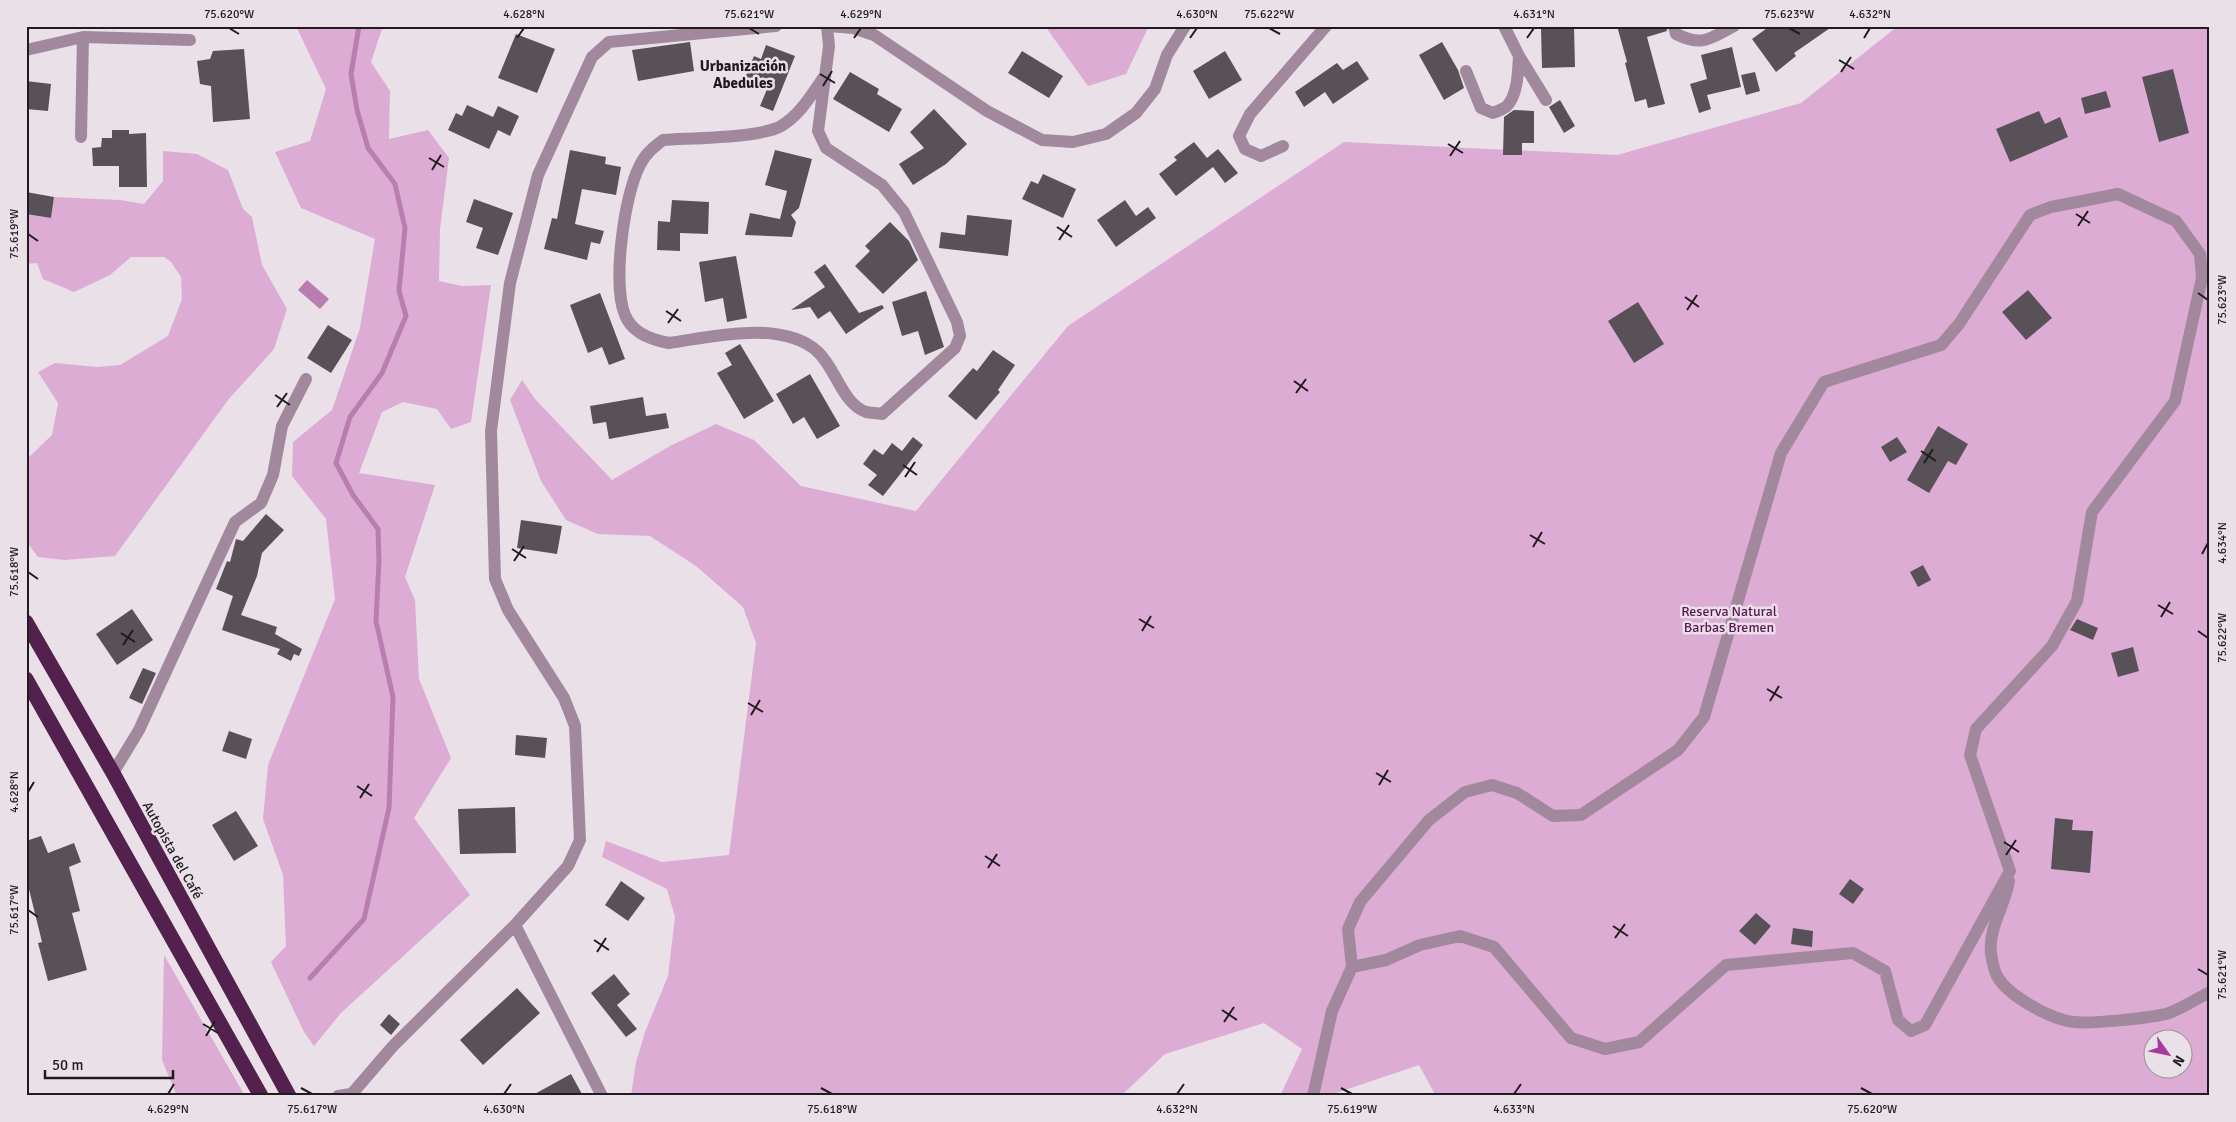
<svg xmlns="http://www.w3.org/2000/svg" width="2236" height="1122" viewBox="0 0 2236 1122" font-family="Signika,sans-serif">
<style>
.green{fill:#ddacd5;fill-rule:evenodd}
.water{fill:#b87eb0}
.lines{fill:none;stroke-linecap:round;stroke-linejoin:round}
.stream{stroke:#b87eb0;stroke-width:5}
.building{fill:#595158}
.street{stroke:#a2889d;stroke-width:12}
.highway{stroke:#54214e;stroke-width:15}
.ticks{fill:none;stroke:#1f1c1f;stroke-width:2}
.labels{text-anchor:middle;stroke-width:5;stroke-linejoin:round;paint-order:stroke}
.park-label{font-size:14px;fill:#5c1655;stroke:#eae0e8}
.street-label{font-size:14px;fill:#1f1c1f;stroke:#eae0e8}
.neighbourhood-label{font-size:15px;font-weight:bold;fill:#1f1c1f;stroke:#eae0e8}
.neatline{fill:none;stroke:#1f1c1f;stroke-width:2}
.ticks-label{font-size:12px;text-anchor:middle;fill:#1f1c1f}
</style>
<rect width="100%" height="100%" fill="#eae0e8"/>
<path class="green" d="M 296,26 L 383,26 L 371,62 L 390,91 L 389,139 L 428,130 L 449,158 L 440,229 L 439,281 L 462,286 L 491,285 L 471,422 L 451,429 L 437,409 L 403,402 L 382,412 L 359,473 L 435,485 L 405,577 L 415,600 L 419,679 L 451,758 L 414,818 L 470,895 L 341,1013 L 314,1046 L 304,1032 L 271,962 L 286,946 L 283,875 L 263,819 L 268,765 L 335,599 L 326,519 L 292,476 L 293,442 L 332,410 L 360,328 L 375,239 L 301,208 L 275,152 L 310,141 L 326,89 Z
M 1045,26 L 1149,26 L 1126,74 L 1088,86 Z
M 1898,26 L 2210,26 L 2210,1096 L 1436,1096 L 1419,1065 L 1327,1096 L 1280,1096 L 1302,1049 L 1264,1023 L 1165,1054 L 1121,1096 L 631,1096 L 636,1062 L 645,1032 L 668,976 L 675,917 L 667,889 L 602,857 L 606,841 L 662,862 L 729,855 L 756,643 L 743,607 L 696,566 L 650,536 L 598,534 L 566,520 L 541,481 L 510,400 L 522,380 L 535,399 L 612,480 L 670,446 L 716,424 L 754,440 L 801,486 L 916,511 L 1068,326 L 1344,142 L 1617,155 L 1801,103 ZM 2154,1040 L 2184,1040 L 2184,1070 L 2154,1070 Z
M 163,151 L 197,154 L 228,170 L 243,209 L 252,217 L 262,265 L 287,309 L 274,349 L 228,400 L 115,556 L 64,560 L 38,557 L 26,541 L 26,460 L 52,435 L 58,403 L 38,372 L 55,363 L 97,367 L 120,365 L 168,336 L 182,299 L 181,277 L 171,262 L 164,257 L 131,257 L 110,275 L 74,292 L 43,279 L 37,263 L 26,264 L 26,214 L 51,218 L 54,197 L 120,200 L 144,204 L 163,181 Z
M 164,955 L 245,1096 L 177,1096 L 162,1060 Z"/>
<path class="water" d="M 307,280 L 329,299 L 320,309 L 298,290 Z"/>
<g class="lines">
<path class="stream" d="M 310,978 L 364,919 L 389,808 L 393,697 L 376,621 L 379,561 L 378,529 L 353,495 L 336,463 L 350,417 L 382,373 L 406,316 L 399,291 L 405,228 L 395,184 L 368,148 L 357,110 L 351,74 L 359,26"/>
</g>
<path class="building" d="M 1617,26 L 1666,26 L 1667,31 L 1647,37 L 1665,104 L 1648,108 L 1646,99 L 1635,102 L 1625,63 L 1627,62 Z
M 1770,26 L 1833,26 L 1794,53 L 1796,56 L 1776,72 L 1752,39 Z
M 1574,27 L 1575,67 L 1542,68 L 1541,28 Z
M 516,34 L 555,49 L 537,93 L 498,78 Z
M 690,42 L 694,71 L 638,81 L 632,50 Z
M 1442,42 L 1458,70 L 1464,88 L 1444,100 L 1419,55 Z
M 766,45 L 795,56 L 773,111 L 760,106 L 768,87 L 745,78 L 754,56 L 761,59 Z
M 1732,47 L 1741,87 L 1707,95 L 1711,109 L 1699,113 L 1690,84 L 1707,79 L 1701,55 Z
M 244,49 L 250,119 L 213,122 L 211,86 L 200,84 L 197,61 L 210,59 L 213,51 Z
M 1022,51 L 1063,76 L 1049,98 L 1008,73 Z
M 1225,51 L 1242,80 L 1209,99 L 1193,71 Z
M 1357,61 L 1369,79 L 1333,104 L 1325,92 L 1304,107 L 1295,92 L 1337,63 L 1343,70 Z
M 2173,69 L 2189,133 L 2159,142 L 2142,77 Z
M 850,72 L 879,89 L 877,94 L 902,109 L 889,132 L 833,99 Z
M 1755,72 L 1760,91 L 1746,95 L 1741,75 Z
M 26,81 L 51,84 L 48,111 L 26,109 Z
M 2106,91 L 2111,107 L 2085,114 L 2081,98 Z
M 1560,100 L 1575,126 L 1564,133 L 1549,107 Z
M 467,105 L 493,117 L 498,106 L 519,116 L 510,136 L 498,130 L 489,149 L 448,130 L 456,113 L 462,116 Z
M 934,109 L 967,144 L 946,164 L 913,185 L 899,164 L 924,148 L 910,132 Z
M 1514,110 L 1534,111 L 1534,143 L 1522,143 L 1522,155 L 1503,155 L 1504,117 Z
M 2039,111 L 2045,124 L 2060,117 L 2068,137 L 2010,162 L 1996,129 Z
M 112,130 L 129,130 L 129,134 L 146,133 L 147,187 L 119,187 L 119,166 L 93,166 L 92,148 L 101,147 L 102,138 L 112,138 Z
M 1194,142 L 1207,158 L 1218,149 L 1238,173 L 1225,183 L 1213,167 L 1176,196 L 1159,174 L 1177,160 L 1174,157 Z
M 570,150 L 606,157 L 605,164 L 621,167 L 616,195 L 582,189 L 575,224 L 604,231 L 600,244 L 591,242 L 587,260 L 544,249 L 552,218 L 557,219 Z
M 775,150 L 812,159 L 799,208 L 791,215 L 796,222 L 792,237 L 745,235 L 750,213 L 780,219 L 787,191 L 765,185 Z
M 1043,174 L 1076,189 L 1063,218 L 1022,199 L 1031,181 L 1038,184 Z
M 26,192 L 54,197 L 51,218 L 26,214 Z
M 474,199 L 513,213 L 498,255 L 476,248 L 483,228 L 466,222 Z
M 672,200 L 709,202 L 708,234 L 680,233 L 680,251 L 657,250 L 658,221 L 670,222 Z
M 1125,200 L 1136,216 L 1148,207 L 1156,218 L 1116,247 L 1097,220 Z
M 967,215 L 1012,220 L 1008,256 L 939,248 L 941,232 L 965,235 Z
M 890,222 L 909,241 L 918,260 L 883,294 L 855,266 L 870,251 L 865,246 Z
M 736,256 L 747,318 L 727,322 L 723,298 L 705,302 L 699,262 Z
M 825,264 L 859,313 L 882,305 L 884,308 L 846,334 L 830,311 L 818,319 L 810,307 L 791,310 L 825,287 L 814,272 Z
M 2028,290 L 2052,318 L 2026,340 L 2002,312 Z
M 926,291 L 944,347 L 925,355 L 918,331 L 902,336 L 892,302 Z
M 600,293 L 625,359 L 609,365 L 602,347 L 588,353 L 570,305 Z
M 1638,302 L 1664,344 L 1634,363 L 1608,321 Z
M 328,325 L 352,340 L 331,373 L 307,358 Z
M 740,344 L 774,401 L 744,419 L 717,373 L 732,365 L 725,353 Z
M 993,350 L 1015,365 L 998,390 L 1000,392 L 976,420 L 948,396 L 973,368 L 977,371 Z
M 810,374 L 840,426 L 817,439 L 804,417 L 793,424 L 776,394 Z
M 643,397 L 646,416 L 666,413 L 669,428 L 609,439 L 606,422 L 593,424 L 590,406 Z
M 1938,426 L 1968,444 L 1956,465 L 1948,461 L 1929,493 L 1907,480 Z
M 913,437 L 923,445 L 883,496 L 868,485 L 877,475 L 863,464 L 874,449 L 883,455 L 892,443 L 902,451 Z
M 1897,437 L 1907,452 L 1890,462 L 1881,447 Z
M 266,514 L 284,530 L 262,553 L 257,576 L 241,615 L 277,627 L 275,634 L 302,649 L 299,656 L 294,654 L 291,661 L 277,654 L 280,649 L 222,630 L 233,596 L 216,589 L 227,561 L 230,562 L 236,539 L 243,541 Z
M 521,520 L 562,526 L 557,554 L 517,548 Z
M 1923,565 L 1931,580 L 1918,587 L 1910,572 Z
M 132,609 L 153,640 L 117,665 L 96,634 Z
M 2077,619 L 2098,628 L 2093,640 L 2070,630 Z
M 2133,647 L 2139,671 L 2118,677 L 2111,653 Z
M 143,668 L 156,673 L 142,704 L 129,698 Z
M 229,731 L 252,739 L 246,759 L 222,751 Z
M 516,735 L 547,738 L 545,758 L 515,755 Z
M 515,807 L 516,853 L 460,854 L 458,809 Z
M 236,811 L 258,846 L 234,861 L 212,825 Z
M 2055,818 L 2073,820 L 2072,830 L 2093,831 L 2090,873 L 2051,869 Z
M 41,836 L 48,853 L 74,843 L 81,862 L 69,867 L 80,911 L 72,913 L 87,970 L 48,981 L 38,943 L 42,942 L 26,877 L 26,841 Z
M 1850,879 L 1864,889 L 1853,904 L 1839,894 Z
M 621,881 L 645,898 L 628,921 L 605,905 Z
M 1756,913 L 1771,926 L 1755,945 L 1739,931 Z
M 1793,928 L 1813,931 L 1812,947 L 1791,944 Z
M 614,974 L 630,994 L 617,1005 L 637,1029 L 626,1037 L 591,993 Z
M 517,988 L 540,1013 L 483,1065 L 460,1040 Z
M 389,1014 L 400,1024 L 391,1035 L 380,1025 Z
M 571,1074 L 583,1096 L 531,1096 Z"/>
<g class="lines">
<path class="street" d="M 828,26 L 853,28 L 874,35 L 987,111 L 1042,140 L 1073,142 L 1106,134 L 1136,113 L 1155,89 L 1167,55 L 1185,26
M 1504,26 L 1519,56 L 1546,100
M 1674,26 L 1676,34 C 1703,47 1709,39 1734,26
M 26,50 L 83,37 L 190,40
M 1466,71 L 1481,108 L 1493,113 C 1497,111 1504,109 1507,106 C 1518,94 1518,71 1519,56
M 824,77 C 812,94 800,115 781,126 C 761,138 690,138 663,140 C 654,147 645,154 640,165 C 624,195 612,284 625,315 C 632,333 652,340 669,343 C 712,337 782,319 818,352 C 836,369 842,403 866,412 C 871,413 877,413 882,414 L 955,348 L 960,336 L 957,322 L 904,212 L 882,185 L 826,148 L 818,131 L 829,46 L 827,26
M 81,137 L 83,37
M 1283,146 L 1261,156 L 1245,149 L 1239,136 L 1250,114 L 1326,26
M 113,773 L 139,730 L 235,522 L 261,503 L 273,475 L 282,426 L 306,379
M 2009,881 C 2005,906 1988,928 1991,954 C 1992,960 1994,970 1997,976 C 2008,996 2052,1020 2074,1022 C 2091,1024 2153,1018 2169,1013 C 2183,1008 2196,999 2210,992
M 515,925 L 602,1096
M 338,1096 L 351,1094
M 350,1096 L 393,1046 L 515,925 L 568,866 L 580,840 L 575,726 L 564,698 L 508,610 L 495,579 L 491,431 L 510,283 L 538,175 L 592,57 L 609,42 L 776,26
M 1313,1096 L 1332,1011 L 1352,967 L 1348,929 L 1360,902 L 1429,820 L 1465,792 L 1492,785 L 1517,793 L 1553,816 L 1581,815 L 1678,750 L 1704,717 L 1781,453 L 1824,382 L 1941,345 L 1959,324 L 2030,215 L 2051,207 L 2118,194 L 2176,221 L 2200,254 L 2202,278 L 2175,401 L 2092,512 L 2077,601 L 2052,646 L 1976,729 L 1970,755 L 2010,871 L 1925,1025 L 1911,1031 L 1898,1020 L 1885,971 L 1853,953 L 1726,965 L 1639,1042 L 1605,1049 L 1571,1038 L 1494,947 L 1460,936 L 1420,945 L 1386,960 L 1352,967"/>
<path class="highway" d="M 26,622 L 113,773 L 289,1096
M 26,679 L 261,1096"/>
</g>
<path class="ticks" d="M 229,28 L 239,34M 749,28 L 759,34M 1269,28 L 1280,34M 1789,28 L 1800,34M 517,38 L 524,28M 854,38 L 861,28M 1190,38 L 1197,28M 1527,38 L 1534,28M 1864,38 L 1870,28M 1839,60 L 1854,69M 1841,72 L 1851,57M 820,74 L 835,83M 823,86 L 832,71M 1448,144 L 1463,153M 1450,156 L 1460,141M 429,158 L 444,167M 432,170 L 441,155M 2076,214 L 2090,223M 2078,226 L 2088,211M 1057,227 L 1072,237M 28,234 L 38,241M 1059,240 L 1069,225M 2198,293 L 2208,300M 1685,297 L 1699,307M 1687,310 L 1697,295M 666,311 L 681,321M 668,323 L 678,309M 1294,381 L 1308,391M 1296,393 L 1306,379M 275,395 L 290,405M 277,407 L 287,393M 1921,451 L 1936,461M 1924,463 L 1933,449M 903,465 L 917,475M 905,477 L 915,462M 1530,535 L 1545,544M 1533,547 L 1542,532M 512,549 L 526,558M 2202,554 L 2208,543M 514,561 L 524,546M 28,572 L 38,579M 2158,605 L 2173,614M 2161,617 L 2170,602M 1139,619 L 1154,628M 1142,631 L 1151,616M 2198,631 L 2208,638M 121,633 L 135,642M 123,645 L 133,630M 1767,689 L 1782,698M 1770,701 L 1779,686M 748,703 L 763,712M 751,715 L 760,700M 1376,773 L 1391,782M 1379,785 L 1388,770M 357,786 L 372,796M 28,792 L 34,782M 360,798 L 369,784M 2004,842 L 2019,852M 2006,855 L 2016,840M 985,856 L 1000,866M 988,868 L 997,854M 28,910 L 38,917M 1613,926 L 1628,936M 1615,938 L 1625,924M 594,940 L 609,950M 597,952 L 606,938M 2198,969 L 2208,975M 1222,1010 L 1237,1020M 1224,1022 L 1234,1007M 203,1024 L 218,1033M 206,1036 L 215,1021M 301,1088 L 312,1094M 821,1088 L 832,1094M 1341,1088 L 1352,1094M 1861,1088 L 1872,1094M 168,1094 L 174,1084M 504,1094 L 511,1084M 1177,1094 L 1184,1084M 1514,1094 L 1521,1084"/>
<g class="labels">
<g class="park-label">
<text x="1729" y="616">Reserva Natural<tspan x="1729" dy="16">Barbas Bremen</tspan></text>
</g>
<g class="street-label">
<text transform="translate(173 850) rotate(61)" y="5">Autopista del Café</text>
</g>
<g class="neighbourhood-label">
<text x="743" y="71">Urbanización<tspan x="743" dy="17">Abedules</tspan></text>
</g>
</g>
<rect width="2236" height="1122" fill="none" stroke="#eae0e8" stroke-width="55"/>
<g transform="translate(2168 1054) rotate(123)"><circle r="24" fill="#eae0e8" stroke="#999298"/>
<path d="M0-4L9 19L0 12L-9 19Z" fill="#a73b9c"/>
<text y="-8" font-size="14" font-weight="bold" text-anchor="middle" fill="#1f1c1f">N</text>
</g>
<path d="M45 1070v8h128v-8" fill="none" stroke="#1f1c1f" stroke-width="2.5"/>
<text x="52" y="1070" font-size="15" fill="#1f1c1f" stroke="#eae0e8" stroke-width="4" paint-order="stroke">50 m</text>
<rect x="28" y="28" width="2180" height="1066" class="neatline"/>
<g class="ticks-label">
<text x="229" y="18">75.620°W</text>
<text x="524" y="18">4.628°N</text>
<text x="749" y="18">75.621°W</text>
<text x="861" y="18">4.629°N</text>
<text x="1197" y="18">4.630°N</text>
<text x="1269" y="18">75.622°W</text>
<text x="1534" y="18">4.631°N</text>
<text x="1789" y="18">75.623°W</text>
<text x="1870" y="18">4.632°N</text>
<text transform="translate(14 234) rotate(-90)" y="4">75.619°W</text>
<text transform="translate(2222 300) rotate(-90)" y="4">75.623°W</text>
<text transform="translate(2222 543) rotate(-90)" y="4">4.634°N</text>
<text transform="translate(14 572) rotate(-90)" y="4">75.618°W</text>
<text transform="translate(2222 638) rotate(-90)" y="4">75.622°W</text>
<text transform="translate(14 792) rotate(-90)" y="4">4.628°N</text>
<text transform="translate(14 910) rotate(-90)" y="4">75.617°W</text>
<text transform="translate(2222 975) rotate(-90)" y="4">75.621°W</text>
<text x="168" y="1113">4.629°N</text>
<text x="312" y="1113">75.617°W</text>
<text x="504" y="1113">4.630°N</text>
<text x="832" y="1113">75.618°W</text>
<text x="1177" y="1113">4.632°N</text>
<text x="1352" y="1113">75.619°W</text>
<text x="1514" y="1113">4.633°N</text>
<text x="1872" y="1113">75.620°W</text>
</g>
</svg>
